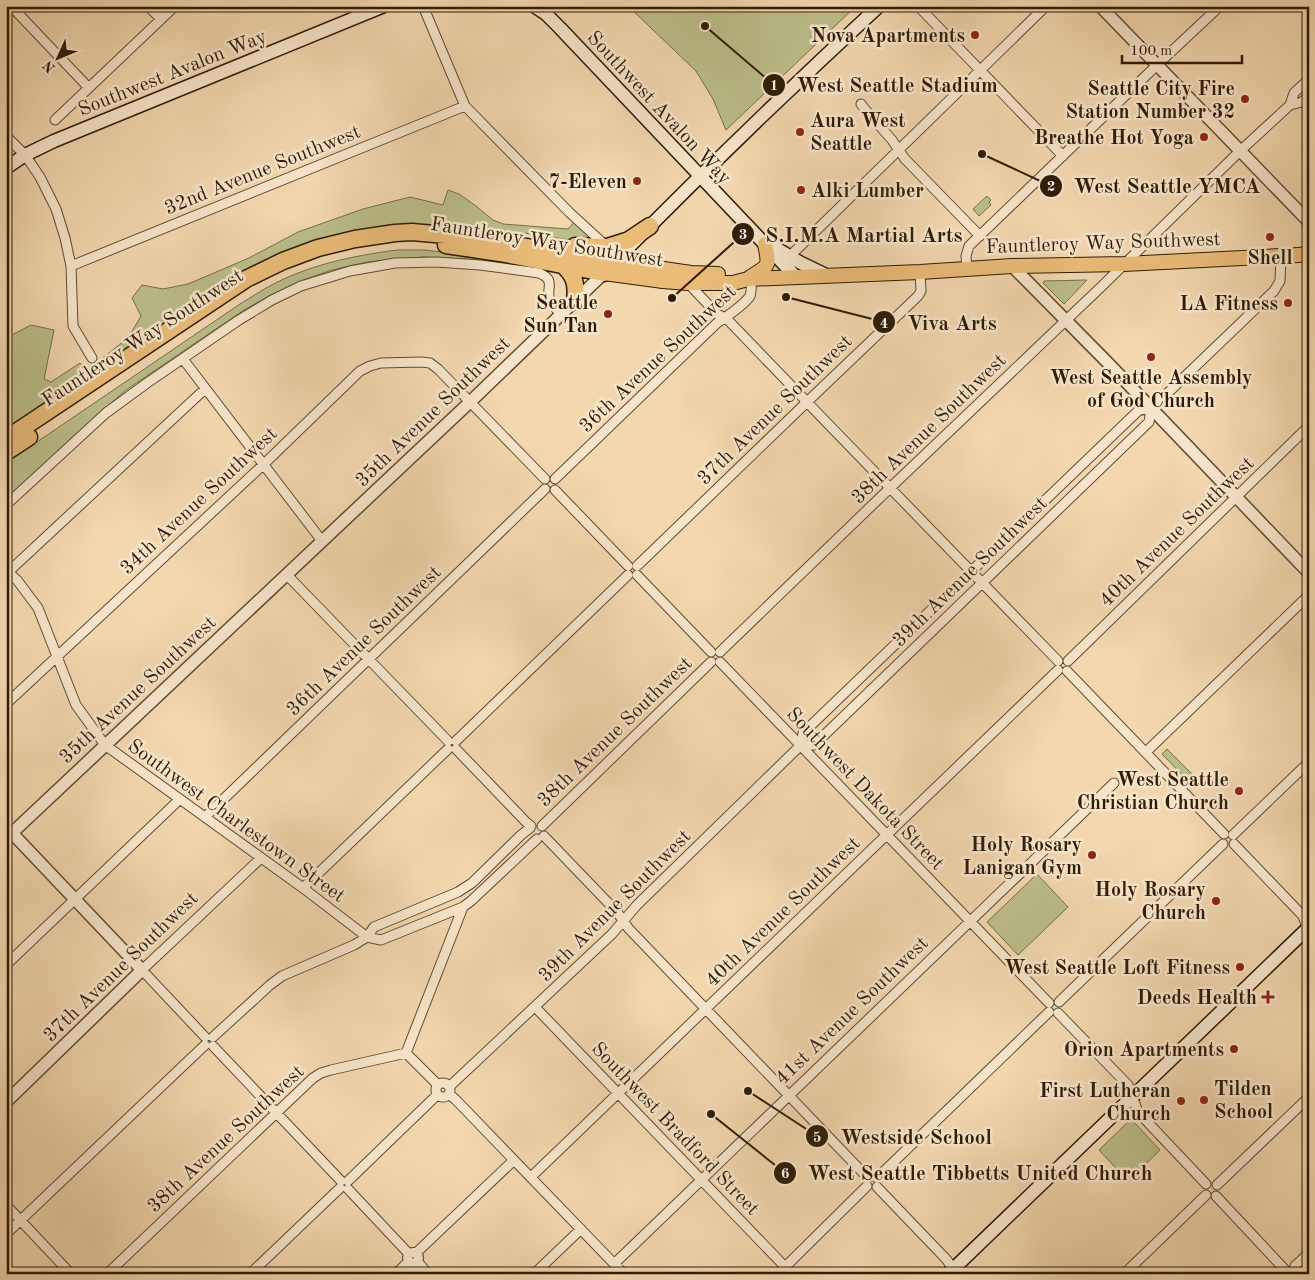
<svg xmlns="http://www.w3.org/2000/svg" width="1315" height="1280" viewBox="0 0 1315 1280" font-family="'Old Standard TT',serif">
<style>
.green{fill:#bbbe8b;stroke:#746d48}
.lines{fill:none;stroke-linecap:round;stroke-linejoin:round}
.minor-casing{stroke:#5f4b30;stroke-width:11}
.tertiary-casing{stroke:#5f4b30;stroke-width:14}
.secondary-casing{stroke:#2e1c06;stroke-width:15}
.primary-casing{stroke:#2e1c06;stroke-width:16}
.motorway-casing{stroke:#2e1c06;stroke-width:19}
.minor{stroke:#f7e5cb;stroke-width:9}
.tertiary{stroke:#f7e5cb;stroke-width:11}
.secondary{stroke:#f7e5cb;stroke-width:12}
.primary{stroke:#eabc78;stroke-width:14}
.motorway{stroke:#eabc78;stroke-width:16}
.poi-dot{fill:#8f2418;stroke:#f7e5cb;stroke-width:2}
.labels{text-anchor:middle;stroke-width:5;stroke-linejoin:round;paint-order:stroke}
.poi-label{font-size:20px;font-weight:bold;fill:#2e1c06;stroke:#f7e5cb;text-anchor:end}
.street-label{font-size:20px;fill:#2e1c06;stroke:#f7e5cb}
.leader{fill:none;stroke:#2e1c06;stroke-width:2}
.callout-dot{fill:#2e1c06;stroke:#f7e5cb;stroke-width:2}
.mark-label{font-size:15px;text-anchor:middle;font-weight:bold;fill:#fff}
.callout-label{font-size:21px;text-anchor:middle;font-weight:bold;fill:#2e1c06;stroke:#f7e5cb;stroke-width:5;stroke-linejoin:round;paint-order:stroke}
</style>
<rect width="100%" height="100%" fill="#f3d7af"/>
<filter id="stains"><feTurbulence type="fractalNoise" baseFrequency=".004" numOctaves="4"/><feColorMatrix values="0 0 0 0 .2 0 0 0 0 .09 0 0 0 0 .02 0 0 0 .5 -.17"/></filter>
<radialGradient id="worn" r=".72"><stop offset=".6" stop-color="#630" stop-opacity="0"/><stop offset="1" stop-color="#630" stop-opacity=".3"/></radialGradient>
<path class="green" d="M 628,6 L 856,6 L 726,130 L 713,99 L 696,71 Z
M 448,190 L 459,194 L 476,206 L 493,220 L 503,224 L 568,229 L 575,221 L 596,244 L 524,233 L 441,226 L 413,225 L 316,242 L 65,391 L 6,429 L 6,338 L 31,325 L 54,330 L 44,379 L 51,382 L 80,363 L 86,371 L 128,338 L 141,316 L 132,298 L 142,285 L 163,289 L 188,284 L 249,258 L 298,232 L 363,209 L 410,197 L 443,205 Z
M 987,196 L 991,200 L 989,202 L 991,205 L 979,216 L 973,209 Z
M 397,250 L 425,250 L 466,255 L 551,270 L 550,272 L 466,259 L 424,257 L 397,259 L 367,262 L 332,270 L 306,279 L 271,295 L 244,310 L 126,390 L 95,417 L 6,499 L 6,463 L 240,304 C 249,299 257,293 266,288 C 307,265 352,256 397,250 Z
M 1087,280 L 1064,304 L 1043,283 L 1044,281 Z
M 1167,749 L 1197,779 L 1191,784 L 1162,754 Z
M 1037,874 L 1068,907 L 1018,955 L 987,922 Z
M 1131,1119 L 1160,1150 L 1128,1181 L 1099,1150 Z"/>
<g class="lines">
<defs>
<path id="minor" d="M 11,6 L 89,88
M 148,6 L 161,19
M 423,6 L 465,106 L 569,212 L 605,245
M 918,6 L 1063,156
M 861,104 L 864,108 L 892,140 L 905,159 L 980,236
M 1290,105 L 1302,102 L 1309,96
M 55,120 L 175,6
M 6,136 L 25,155 L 40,177 L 56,209 L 65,238 L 71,266 L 73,326 L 92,358
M 789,257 L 1046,6
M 71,266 L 465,106
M 967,269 L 966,256 L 969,246 L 1157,65 L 1220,6
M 688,283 L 717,314 L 726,318 C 836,433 948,547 1058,661
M 183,359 L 322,541
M 555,479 L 717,323 C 725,318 745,304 750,296 C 752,291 751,284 751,279
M 555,490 L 628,566
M 6,505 L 106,413 L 147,383 L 239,320 L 272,300 L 301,286 L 350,271 L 395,263 L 436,262 L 480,265 L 539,273 C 557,280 545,289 550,301 C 553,306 557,310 561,314
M 637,566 L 807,402 L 918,296 L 921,291 L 920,272
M 6,570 L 17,580 L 38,608 L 76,705 L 105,745 L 303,888 L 367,937 L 381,940 L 463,907 L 471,901 L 537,839
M 6,574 L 205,389
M 287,575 L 448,741
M 637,575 L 711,652
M 720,652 L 890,488 L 1102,286 L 1240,151 L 1290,105 L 1294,93 L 1309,79
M 1068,661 L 1309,426
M 720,662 L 1049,1003
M 1067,671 L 1224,834
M 6,704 L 264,464 L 360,371 L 370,366 L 381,363 L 421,362 L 430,363 L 438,369 L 545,479
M 456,741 L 628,575
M 801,745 L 814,745 L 1149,422 L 1151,409 L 1274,291 L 1280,281 L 1281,256
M 456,749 L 526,822 L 531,826
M 1146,752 L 1309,595
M 205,817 L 545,489
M 542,826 L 711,662
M 6,827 L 12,833 L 6,839
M 1233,835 L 1309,762
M 544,836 L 617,912 L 629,929 L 868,1178
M 1234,844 L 1303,916 L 1309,933
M 303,888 L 448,749
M 6,965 L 180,799
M 1059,1002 L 1223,844
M 535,1007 L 792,1274
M 1058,1013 L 1128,1085 L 1138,1112 L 1206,1184
M 205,1037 L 142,970 L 261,858
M 213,1037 L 270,985 L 282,976 L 354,945 L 367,937 L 374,927 L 458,892 L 472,883 L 521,835 L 530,828
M 213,1046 L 341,1181
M 406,1053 L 438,1085
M436 1090a7 7 0 1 1 14 0a7 7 0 1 1-14 0Z
M 449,1087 L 612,934 L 637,905 L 801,745 L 803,733 L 1139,410 L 1151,409
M 449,1094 L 456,1100 L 624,1274
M 531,1177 L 1058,670
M 877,1178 L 1049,1012
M 348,1181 L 437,1095
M 1217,1185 L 1309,1097
M 877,1187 L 947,1260 L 956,1274
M 348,1189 L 409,1254
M 1216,1196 L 1288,1273
M 6,1205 L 71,1274
M 6,1234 L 205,1045
M407.5 1258a5.5 5.5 0 1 1 11 0a5.5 5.5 0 1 1-11 0Z
M 416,1253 L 514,1160
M 417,1261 L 428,1274
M 614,1264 L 1114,783
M 1293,1271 L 1295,1266 L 1309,1253
M 107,1274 L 313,1078 L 321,1073 L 331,1070 L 406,1053 L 463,907
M 250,1274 L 340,1188
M 396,1274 L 409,1261
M 534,1274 L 581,1229
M 778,1274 L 867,1186
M 1124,1274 L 1206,1195
M 1308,1274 L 1309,1273"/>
<path id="tertiary" d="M 1100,6 L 1309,222
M 1012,266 L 1107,362 L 1309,573
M 6,1102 L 142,970 L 12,833 L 470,402 L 604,273"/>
<path id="secondary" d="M 534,6 L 546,14 L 560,28 L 796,277
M 6,168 L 25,155 L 54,141 L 384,6
M 774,247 L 801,263 L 828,276
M 609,267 C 697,178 787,91 879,6
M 948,1274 L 1309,927"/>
<path id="primary" d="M 615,262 L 691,273 L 718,274
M 604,273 L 663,281 L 688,283 L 733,283 L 748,279 L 920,272 L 1012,266 L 1124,264 L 1299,255 L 1309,253
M 749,278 C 769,265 770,268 765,244"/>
<path id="motorway" d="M 446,245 L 500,253 L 604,273
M 575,246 L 607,247 L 629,240 L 650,226
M 562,264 C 575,276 577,284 575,301
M 6,439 L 246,279 L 283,261 L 318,248 L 355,239 L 395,233 L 412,232 L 468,237 L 615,262
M 6,452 L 29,437"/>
</defs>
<use href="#minor" class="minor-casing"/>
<use href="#tertiary" class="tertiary-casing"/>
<use href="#secondary" class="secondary-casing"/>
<use href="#primary" class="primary-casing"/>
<use href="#motorway" class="motorway-casing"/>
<use href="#minor" class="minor"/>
<use href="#tertiary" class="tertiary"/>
<use href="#secondary" class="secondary"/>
<use href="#primary" class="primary"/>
<use href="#motorway" class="motorway"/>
</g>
<g class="poi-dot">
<circle cx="975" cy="35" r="5"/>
<circle cx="1245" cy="99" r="5"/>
<circle cx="800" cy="132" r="5"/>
<circle cx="1204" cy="137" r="5"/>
<circle cx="637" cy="181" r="5"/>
<circle cx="801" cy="190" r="5"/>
<circle cx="1270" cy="237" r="5"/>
<circle cx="1288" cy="303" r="5"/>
<circle cx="608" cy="314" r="5"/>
<circle cx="1151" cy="357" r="5"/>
<circle cx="1239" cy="791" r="5"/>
<circle cx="1092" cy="855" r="5"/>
<circle cx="1216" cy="901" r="5"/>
<circle cx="1240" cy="967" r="5"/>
<path d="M1265.5 989.5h5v5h5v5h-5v5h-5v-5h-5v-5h5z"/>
<circle cx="1234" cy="1049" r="5"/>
<circle cx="1204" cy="1100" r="5"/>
<circle cx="1181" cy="1101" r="5"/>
</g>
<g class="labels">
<g class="poi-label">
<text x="965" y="42">Nova Apartments</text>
<text x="1235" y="95">Seattle City Fire<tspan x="1235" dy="23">Station Number 32</tspan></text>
<text x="810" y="127" text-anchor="start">Aura West<tspan x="810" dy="23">Seattle</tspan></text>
<text x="1194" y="144">Breathe Hot Yoga</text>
<text x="627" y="188">7-Eleven</text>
<text x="811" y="197" text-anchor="start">Alki Lumber</text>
<text x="1270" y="264" text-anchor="middle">Shell</text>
<text x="598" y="309">Seattle<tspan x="598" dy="23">Sun Tan</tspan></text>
<text x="1278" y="310">LA Fitness</text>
<text x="1151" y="384" text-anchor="middle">West Seattle Assembly<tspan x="1151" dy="23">of God Church</tspan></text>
<text x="1229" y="786">West Seattle<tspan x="1229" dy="23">Christian Church</tspan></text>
<text x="1082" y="851">Holy Rosary<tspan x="1082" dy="23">Lanigan Gym</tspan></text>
<text x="1206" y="896">Holy Rosary<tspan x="1206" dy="23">Church</tspan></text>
<text x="1230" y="974">West Seattle Loft Fitness</text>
<text x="1257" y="1004">Deeds Health</text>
<text x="1224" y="1056">Orion Apartments</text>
<text x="1214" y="1095" text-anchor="start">Tilden<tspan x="1214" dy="23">School</tspan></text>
<text x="1171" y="1097">First Lutheran<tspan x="1171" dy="23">Church</tspan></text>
</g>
<g class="street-label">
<text transform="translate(172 72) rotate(-22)" y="7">Southwest Avalon Way</text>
<text transform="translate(660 107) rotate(47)" y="7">Southwest Avalon Way</text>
<text transform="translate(262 169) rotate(-22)" y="7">32nd Avenue Southwest</text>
<text transform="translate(547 241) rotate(9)" y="7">Fauntleroy Way Southwest</text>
<text transform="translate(1103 242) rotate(-2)" y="7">Fauntleroy Way Southwest</text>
<text transform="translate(142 337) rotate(-33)" y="7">Fauntleroy Way Southwest</text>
<text transform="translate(657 358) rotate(-43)" y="7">36th Avenue Southwest</text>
<text transform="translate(774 409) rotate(-44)" y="7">37th Avenue Southwest</text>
<text transform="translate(432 411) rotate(-44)" y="7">35th Avenue Southwest</text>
<text transform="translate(928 428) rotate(-44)" y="7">38th Avenue Southwest</text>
<text transform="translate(198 500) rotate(-43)" y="7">34th Avenue Southwest</text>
<text transform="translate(1176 531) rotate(-44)" y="7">40th Avenue Southwest</text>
<text transform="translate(969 571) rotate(-44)" y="7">39th Avenue Southwest</text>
<text transform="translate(363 640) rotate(-44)" y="7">36th Avenue Southwest</text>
<text transform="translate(137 689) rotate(-43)" y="7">35th Avenue Southwest</text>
<text transform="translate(614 731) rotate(-44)" y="7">38th Avenue Southwest</text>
<text transform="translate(866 788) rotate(46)" y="7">Southwest Dakota Street</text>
<text transform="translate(237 820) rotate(36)" y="7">Southwest Charlestown Street</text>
<text transform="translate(614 905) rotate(-45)" y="7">39th Avenue Southwest</text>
<text transform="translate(782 911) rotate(-44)" y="7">40th Avenue Southwest</text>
<text transform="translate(120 966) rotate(-44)" y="7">37th Avenue Southwest</text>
<text transform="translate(851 1010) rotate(-44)" y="7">41st Avenue Southwest</text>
<text transform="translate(676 1128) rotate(46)" y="7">Southwest Bradford Street</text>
<text transform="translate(225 1138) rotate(-43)" y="7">38th Avenue Southwest</text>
</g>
</g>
<path class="leader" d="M705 26L774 85M982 154L1051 186M672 298L743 234M786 297L884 322M748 1091L817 1136M711 1114L785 1173"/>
<g class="callout-dot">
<circle cx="705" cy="26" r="5"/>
<circle cx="982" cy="154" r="5"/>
<circle cx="672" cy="298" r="5"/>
<circle cx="786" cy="297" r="5"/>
<circle cx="748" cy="1091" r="5"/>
<circle cx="711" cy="1114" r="5"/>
<circle cx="774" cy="85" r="12"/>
<circle cx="1051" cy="186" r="12"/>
<circle cx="743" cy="234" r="12"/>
<circle cx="884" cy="322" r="12"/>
<circle cx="817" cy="1136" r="12"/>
<circle cx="785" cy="1173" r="12"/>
</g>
<g class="mark-label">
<text x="774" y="90">1</text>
<text x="1051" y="191">2</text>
<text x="743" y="239">3</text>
<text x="884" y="328">4</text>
<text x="817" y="1142">5</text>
<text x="785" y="1178">6</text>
</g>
<g class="callout-label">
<text x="897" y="92">West Seattle Stadium</text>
<text x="1167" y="193">West Seattle YMCA</text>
<text x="864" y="242">S.I.M.A Martial Arts</text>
<text x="952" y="330">Viva Arts</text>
<text x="916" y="1144">Westside School</text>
<text x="980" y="1180">West Seattle Tibbetts United Church</text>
</g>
<rect width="1315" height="1280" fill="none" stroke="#f3d7af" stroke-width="25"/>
<rect x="8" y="8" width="1300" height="1265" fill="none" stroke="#2e1c06" stroke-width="2.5"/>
<rect x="12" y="12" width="1290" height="1255" fill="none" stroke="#2e1c06"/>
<g transform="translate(58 58) rotate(226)" stroke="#f7e5cb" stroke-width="4" paint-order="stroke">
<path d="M0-4L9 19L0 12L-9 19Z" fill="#2e1c06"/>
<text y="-8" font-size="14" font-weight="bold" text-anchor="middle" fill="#2e1c06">N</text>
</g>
<path d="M1122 55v8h120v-8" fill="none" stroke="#2e1c06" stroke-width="2.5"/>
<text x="1130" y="55" font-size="15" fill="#2e1c06" stroke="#f7e5cb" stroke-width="4" paint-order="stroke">100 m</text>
<rect width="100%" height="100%" filter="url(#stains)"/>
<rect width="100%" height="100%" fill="url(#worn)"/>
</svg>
